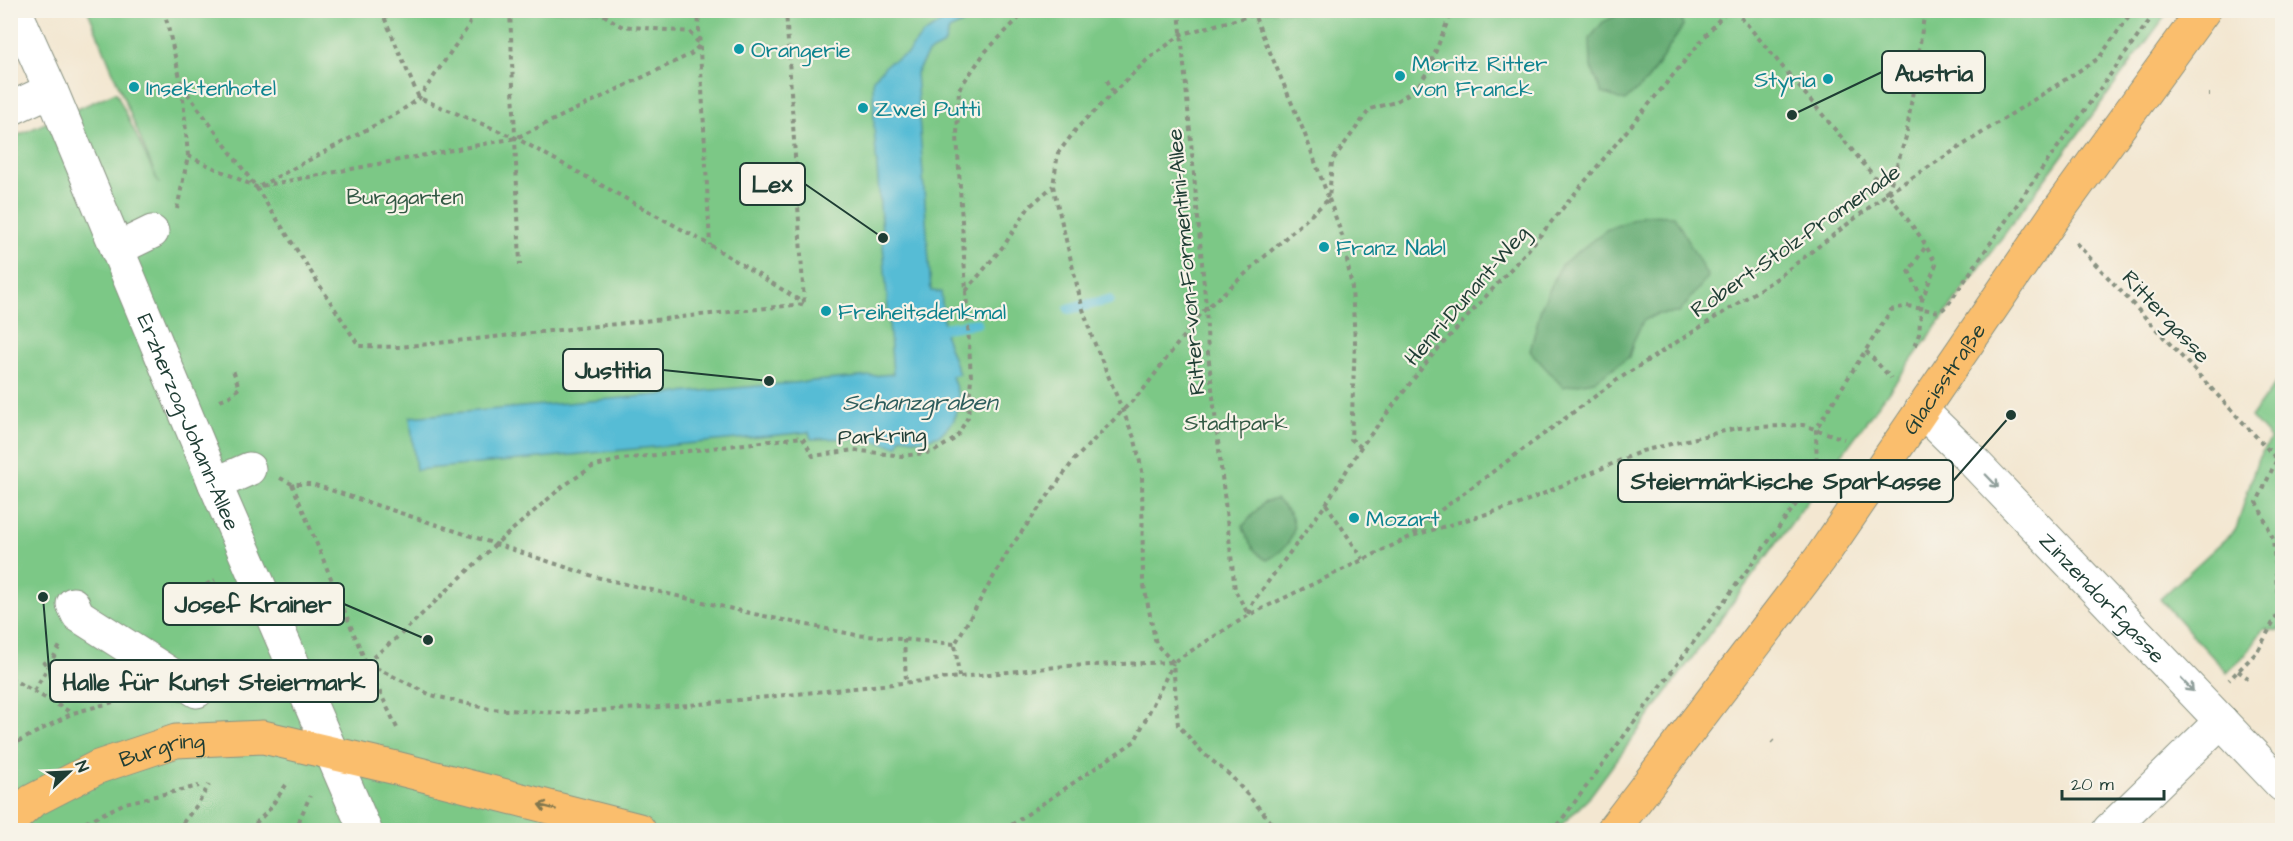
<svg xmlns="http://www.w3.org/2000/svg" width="2293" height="841" viewBox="0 0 2293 841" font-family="'Architects Daughter',sans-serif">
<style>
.green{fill:#7cc886;stroke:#4e825d;stroke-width:1.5}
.forest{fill:#65ac73;stroke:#427454;stroke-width:1.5}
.water{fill:#57bcd5;stroke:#3b7c84;stroke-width:1.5}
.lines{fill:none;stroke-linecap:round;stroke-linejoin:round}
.stream{stroke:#57bcd5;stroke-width:10}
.minor-casing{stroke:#899282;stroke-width:35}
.major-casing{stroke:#899282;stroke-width:35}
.path{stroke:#899282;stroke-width:4;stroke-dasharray:4.5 4.5;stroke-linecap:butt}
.minor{stroke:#fff;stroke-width:33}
.major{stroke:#fabe6d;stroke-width:33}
.oneway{stroke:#8f9e9a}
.oneway2{stroke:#82774e}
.culture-dot{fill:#0f9aa8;stroke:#f7f3e8;stroke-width:2}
.labels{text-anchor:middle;stroke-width:4.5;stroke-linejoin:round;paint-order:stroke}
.culture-label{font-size:22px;fill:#0d838f;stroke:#f7f3e8;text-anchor:start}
.park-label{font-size:22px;fill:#325944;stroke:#f7f3e8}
.street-label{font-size:22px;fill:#1f3d34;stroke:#f7f3e8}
.water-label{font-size:24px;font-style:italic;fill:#2d5d5c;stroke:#f7f3e8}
.leader{fill:none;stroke:#1f3d34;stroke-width:2}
.callout-dot{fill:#1f3d34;stroke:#f7f3e8;stroke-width:2}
.callout{fill:#f7f3e8;stroke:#1f3d34;stroke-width:2}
.callout-label{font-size:24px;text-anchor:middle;font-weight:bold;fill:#1f3d34}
</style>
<rect width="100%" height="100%" fill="#f7f3e8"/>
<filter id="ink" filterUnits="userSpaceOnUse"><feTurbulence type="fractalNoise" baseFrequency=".0167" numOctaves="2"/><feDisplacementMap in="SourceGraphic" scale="12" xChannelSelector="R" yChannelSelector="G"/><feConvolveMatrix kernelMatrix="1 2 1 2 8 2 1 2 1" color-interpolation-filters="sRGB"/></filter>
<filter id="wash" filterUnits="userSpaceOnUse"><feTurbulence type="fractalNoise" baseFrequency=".008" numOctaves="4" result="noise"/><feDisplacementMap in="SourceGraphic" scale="24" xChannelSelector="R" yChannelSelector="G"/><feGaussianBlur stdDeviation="1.35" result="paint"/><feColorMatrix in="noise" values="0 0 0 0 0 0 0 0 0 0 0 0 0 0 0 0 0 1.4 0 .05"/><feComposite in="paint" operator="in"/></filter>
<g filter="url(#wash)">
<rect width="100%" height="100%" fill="#f3e7d1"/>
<path class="green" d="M 88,11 L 2169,11 L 1588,799 L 1556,830 L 11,830 L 11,147 L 18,135 L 116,92 L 159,184 Z
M 2282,374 L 2282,626 L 2280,631 L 2263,629 L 2246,654 L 2227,673 L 2160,599 L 2236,529 L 2258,458 L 2271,439 L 2251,417 Z"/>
<path class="forest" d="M 1626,11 L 1680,11 L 1683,26 L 1647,81 L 1625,101 L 1602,93 L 1591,67 L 1590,38 L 1603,22 Z
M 1644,215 L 1674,216 L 1708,277 L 1679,313 L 1657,314 L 1643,321 L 1634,340 L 1629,357 L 1594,381 L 1563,387 L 1530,351 L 1541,308 L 1561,265 L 1606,230 Z
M 1276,499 C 1281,504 1289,511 1292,518 C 1299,536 1282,553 1267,560 C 1254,554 1247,539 1243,526 L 1263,503 Z"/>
<path class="water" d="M 947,11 L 982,11 L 968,21 L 949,30 L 944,45 L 928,53 L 916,73 L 931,291 L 941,292 L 945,336 L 959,374 L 952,376 L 959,398 L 954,420 L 940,435 L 920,440 L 901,437 L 898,446 L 860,438 L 811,439 L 809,432 L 416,470 L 410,417 L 893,374 L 874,128 L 873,79 L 888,63 L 907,54 L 922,35 L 944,21 Z"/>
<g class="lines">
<path class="stream" d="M 1069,309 L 1109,300
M 944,328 L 977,323"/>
</g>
</g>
<g filter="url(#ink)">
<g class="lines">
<defs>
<g id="minor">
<path id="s1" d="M 15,10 L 51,90 L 215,484 L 365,830"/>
<path d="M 10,109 L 51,90"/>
<path d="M 117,249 L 152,232"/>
<path id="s2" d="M 1921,410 L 1969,457 L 2282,785"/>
<path d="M 215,484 L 249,469"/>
<path d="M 73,604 L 78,615 L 197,691"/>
<path d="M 2109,830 L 2221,721"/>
</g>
<g id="major">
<path id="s3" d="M 10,821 L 32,801 L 98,767 L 176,741 L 263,737 L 392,767 L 639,830"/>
<path id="s4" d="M 1613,830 L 1820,559 L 2053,218 L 2204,10"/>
</g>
</defs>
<use href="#minor" class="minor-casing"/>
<use href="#major" class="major-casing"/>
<path class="path" d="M 164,10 L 182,86 L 188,156 L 177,209
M 381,10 L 419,98 L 516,138 L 710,245 L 804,303
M 510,10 L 520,265
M 698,10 L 710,245
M 786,10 L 804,303
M 1179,10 L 1206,307 L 1208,353 L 1235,590 L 1248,614
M 1735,10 L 1888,193 L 1922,239 L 1936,264 L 1922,300 L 1919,334 L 1914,347
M 1253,15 L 1182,34 L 1147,60 L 1078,127 L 1058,153 L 1053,186 L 1082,306 L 1092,337 L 1135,440 L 1142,471 L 1143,581 L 1156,644 L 1173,662 L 1178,725 L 1204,754 L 1231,776 L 1267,817 L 1276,830
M 1107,80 L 1113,92
M 182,86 L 256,187 L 359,346 L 400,347 L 804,304
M 2209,95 L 2210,95
M 188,156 L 256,187 L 516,138 L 691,54 L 700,45 L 690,32 L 621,26 L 596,10
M 260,186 L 398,113 L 419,98 L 468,27 L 475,10
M 1888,192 L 1906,137 L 1925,10
M 2076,243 L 2277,459 L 2257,502 L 2273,539 L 2279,611 L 2258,651 L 2229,680
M 966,291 L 1005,244 L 1029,207 L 1053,186
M 1922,299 L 1909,271 L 1926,246
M 1866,351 L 1891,378
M 220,400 L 230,396 L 239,388 L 233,370
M 1361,447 L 1351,439 L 1355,342 L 1352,288 L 1343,238 L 1329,199 L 1332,161 L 1370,109 L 1395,102 L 1416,89 L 1428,71 L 1452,10
M 2277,459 L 2282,457
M 280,478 L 292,484 L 312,484 L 596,577 L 754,614 L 856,635 L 955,644
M 292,484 L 366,663 L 397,728
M 1326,504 L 1363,559
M 1414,534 L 1441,510 L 1617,380 L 1776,279 L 1888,193 L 2099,58 L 2133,10
M 190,593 L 215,580
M 1249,614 L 1253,602 L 1326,504 L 1361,447 L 1429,359 L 1528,250 L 1727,10
M 904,639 L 906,682
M 43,661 L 48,667 L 61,644
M 366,663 L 400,635 L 497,543 L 562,487 L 592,467 L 623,459 L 802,437 L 813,456 L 854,450 L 902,456 L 933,452 L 956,438 L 968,417 L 971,378 L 957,135 L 959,89 L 986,51 L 1027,10
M 2238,671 L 2248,678
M 959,677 L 955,644 L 1010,548 L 1074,460 L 1143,390 L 1199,315 L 1329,199 L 1304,132 L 1252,10
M 10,678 L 72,713
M 34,691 L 48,667
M 346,701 L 366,663 L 431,695 L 489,709 L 563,713 L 690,705 L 1066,666 L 1173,662 L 1249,615 L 1412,536 L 1517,505 L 1642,451 L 1737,428 L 1803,425 L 1844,439
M 1772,741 L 1773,742
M 10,746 L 73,713 L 139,695
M 403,829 L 407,830
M 70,830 L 125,803 L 199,786
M 177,830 L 197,805 L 209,785
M 249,830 L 268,811 L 286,785
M 295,830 L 310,796
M 1004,830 L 1135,741 L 1173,663
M 1550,830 L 1560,822 L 1817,476 L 1816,429 L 1891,310 L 1907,306 L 1939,312 L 1947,306 L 2034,180 L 2157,10"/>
<use href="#minor" class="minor"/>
<use href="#major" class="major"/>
</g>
<defs><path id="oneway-shaft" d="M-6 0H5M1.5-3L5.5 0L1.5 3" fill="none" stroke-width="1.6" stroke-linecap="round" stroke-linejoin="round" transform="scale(1.5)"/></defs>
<g class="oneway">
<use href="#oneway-shaft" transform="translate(1992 481) rotate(46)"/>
<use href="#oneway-shaft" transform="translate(2187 685) rotate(46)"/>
</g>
<use class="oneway2" href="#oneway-shaft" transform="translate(547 807) rotate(-165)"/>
</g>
<g class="culture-dot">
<circle cx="739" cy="49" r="6"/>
<circle cx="1400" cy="76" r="6"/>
<circle cx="1828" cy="79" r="6"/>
<circle cx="134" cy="87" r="6"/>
<circle cx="863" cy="108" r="6"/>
<circle cx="1324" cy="247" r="6"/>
<circle cx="826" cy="311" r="6"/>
<circle cx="1354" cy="518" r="6"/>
</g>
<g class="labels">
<g class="culture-label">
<text x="751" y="57">Orangerie</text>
<text x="1412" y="71">Moritz Ritter<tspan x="1412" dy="25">von Franck</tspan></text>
<text x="1816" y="87" text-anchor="end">Styria</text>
<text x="146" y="95">Insektenhotel</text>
<text x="875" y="116">Zwei Putti</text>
<text x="1336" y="255">Franz Nabl</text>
<text x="838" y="319">Freiheitsdenkmal</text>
<text x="1366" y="526">Mozart</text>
</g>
<g class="park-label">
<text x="405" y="204">Burggarten</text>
<text x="1236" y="430">Stadtpark</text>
</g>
<g class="street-label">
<text transform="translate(1795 240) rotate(-35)" y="8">Robert-Stolz-Promenade</text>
<text transform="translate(1185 262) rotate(-95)" y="8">Ritter-von-Formentini-Allee</text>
<text transform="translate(1466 295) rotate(-49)" y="8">Henri-Dunant-Weg</text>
<text transform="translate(2167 316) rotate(47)" y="8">Rittergasse</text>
<text dy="8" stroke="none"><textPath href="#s4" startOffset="560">Glacisstraße</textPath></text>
<text dy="8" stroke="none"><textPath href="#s1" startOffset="447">Erzherzog-Johann-Allee</textPath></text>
<text transform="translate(882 435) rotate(-2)" y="8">Parkring</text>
<text dy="8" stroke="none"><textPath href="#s2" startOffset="261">Zinzendorfgasse</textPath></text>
<text dy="8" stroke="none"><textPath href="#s3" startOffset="171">Burgring</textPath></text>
</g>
<g class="water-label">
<text x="920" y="410">Schanzgraben</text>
</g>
</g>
<path class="leader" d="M1792 115L1882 72M883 238L805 184M769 381L663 370M2011 415L1953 481M428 640L344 604M43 597L50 681"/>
<g class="callout-dot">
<circle cx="1792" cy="115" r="6"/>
<circle cx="883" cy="238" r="6"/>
<circle cx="769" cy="381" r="6"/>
<circle cx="2011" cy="415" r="6"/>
<circle cx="428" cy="640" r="6"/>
<circle cx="43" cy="597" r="6"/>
</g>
<g class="callout">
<rect x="1882" y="51" width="103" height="42" rx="6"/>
<rect x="740" y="163" width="65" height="42" rx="6"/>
<rect x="563" y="349" width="100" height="42" rx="6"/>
<rect x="1618" y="460" width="335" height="42" rx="6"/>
<rect x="163" y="583" width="181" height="42" rx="6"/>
<rect x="50" y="660" width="328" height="42" rx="6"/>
</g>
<g class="callout-label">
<text x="1934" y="81">Austria</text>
<text x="772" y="192">Lex</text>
<text x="613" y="378">Justitia</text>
<text x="1786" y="489">Steiermärkische Sparkasse</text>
<text x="253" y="612">Josef Krainer</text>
<text x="214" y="690">Halle für Kunst Steiermark</text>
</g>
<rect width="2293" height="841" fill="none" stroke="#f7f3e8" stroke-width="36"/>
<g transform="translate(69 772) rotate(67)" stroke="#f7f3e8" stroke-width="4.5" paint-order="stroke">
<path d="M0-4.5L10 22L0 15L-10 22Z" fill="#1f3d34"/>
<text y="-9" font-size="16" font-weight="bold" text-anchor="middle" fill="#1f3d34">N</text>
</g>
<path d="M2062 790v9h102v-9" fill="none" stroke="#1f3d34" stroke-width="3"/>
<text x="2071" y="790" font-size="18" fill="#1f3d34" stroke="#f7f3e8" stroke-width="4.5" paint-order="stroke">20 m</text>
</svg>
